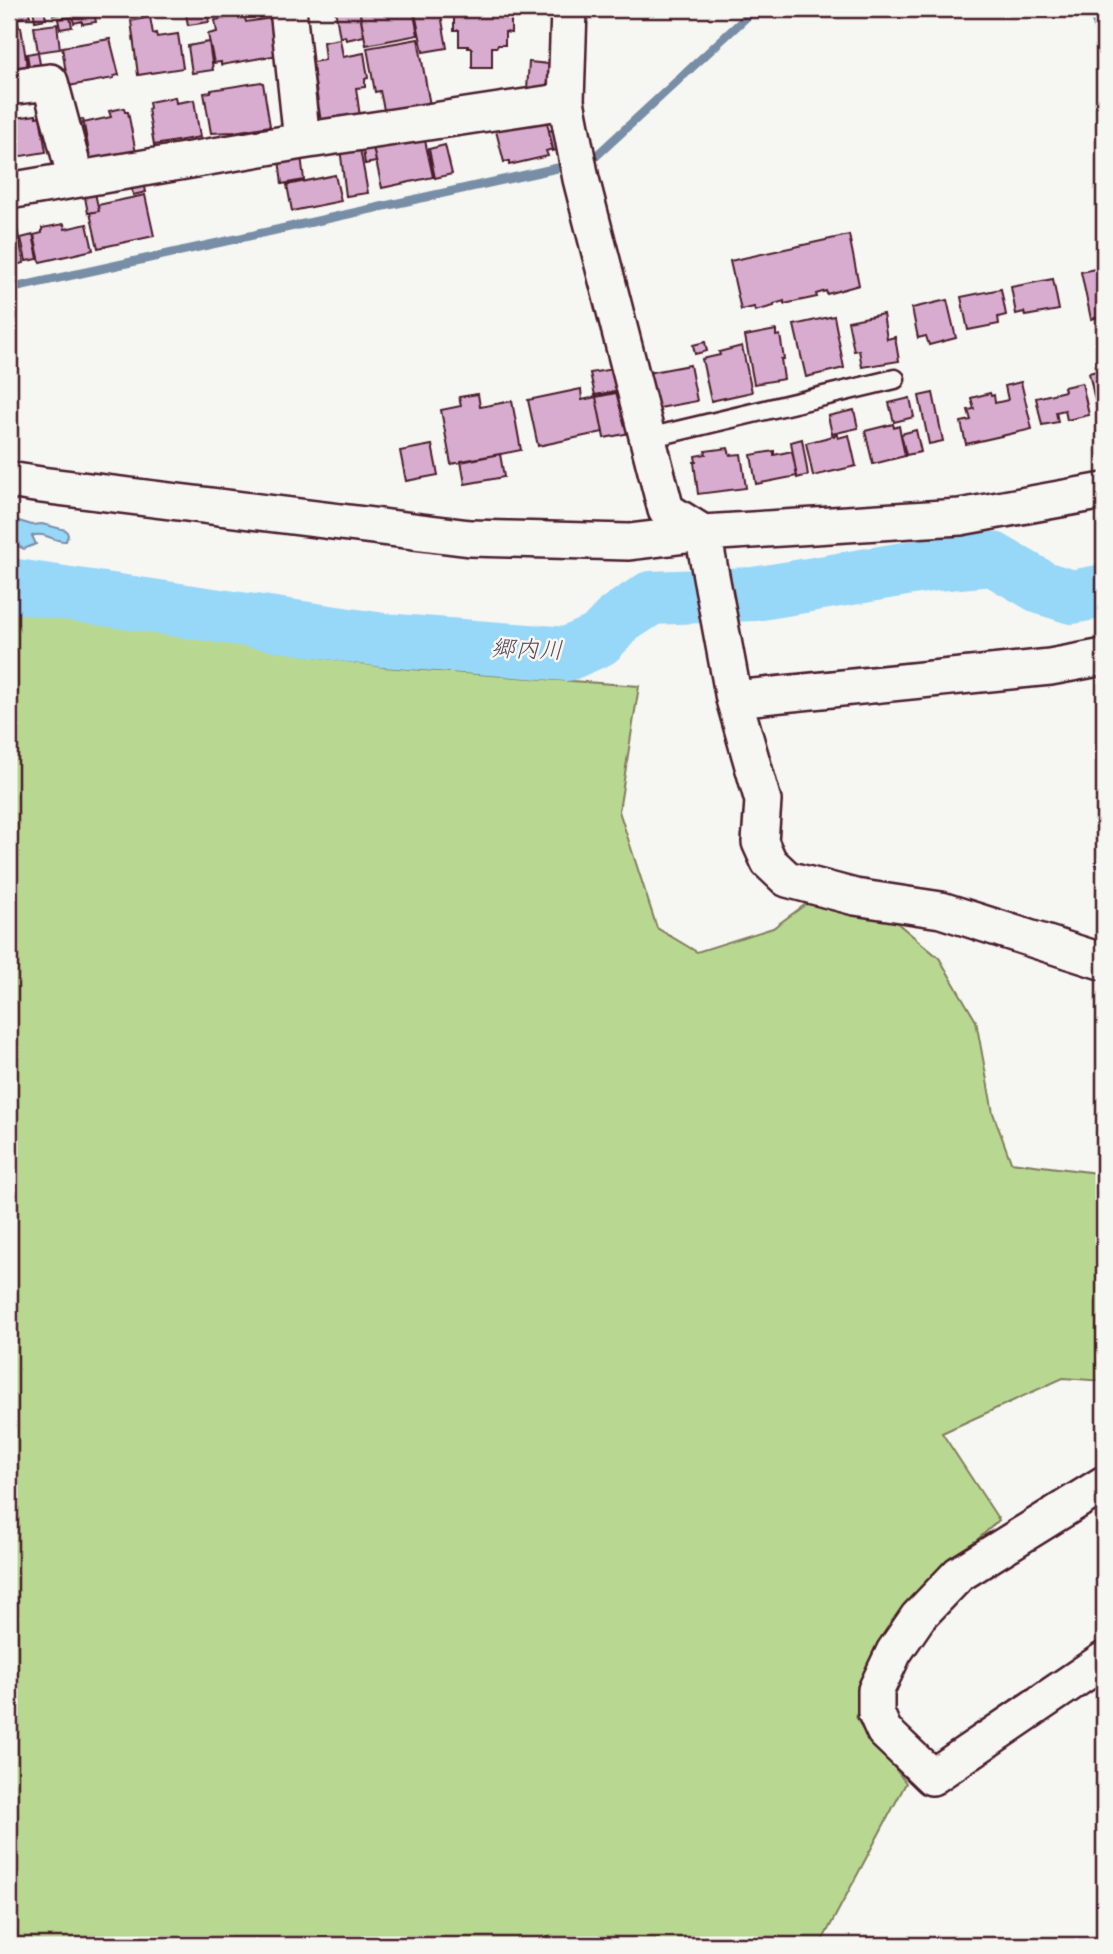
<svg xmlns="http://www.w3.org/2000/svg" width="1113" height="1954" viewBox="0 0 1113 1954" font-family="Itim,'Klee One',sans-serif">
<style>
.green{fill:#b8d892;stroke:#817c5e;stroke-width:2}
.water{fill:#97d7f8;stroke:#788da6;stroke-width:2}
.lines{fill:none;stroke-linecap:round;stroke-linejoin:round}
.stream{stroke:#788da6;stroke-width:9}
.river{stroke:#97d7f8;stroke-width:54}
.building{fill:#d8accf;stroke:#4a1f2b;stroke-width:2}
.service-casing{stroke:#4a1f2b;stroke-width:23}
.minor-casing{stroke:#4a1f2b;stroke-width:40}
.service{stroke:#f6f6f2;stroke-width:18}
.minor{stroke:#f6f6f2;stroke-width:35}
.labels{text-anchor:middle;stroke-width:5;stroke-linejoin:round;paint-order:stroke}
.water-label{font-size:24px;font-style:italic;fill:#5d4d5e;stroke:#f6f6f2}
</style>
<rect width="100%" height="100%" fill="#f6f6f2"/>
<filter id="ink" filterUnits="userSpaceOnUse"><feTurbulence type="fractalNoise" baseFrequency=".0143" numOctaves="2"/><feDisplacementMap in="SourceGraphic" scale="14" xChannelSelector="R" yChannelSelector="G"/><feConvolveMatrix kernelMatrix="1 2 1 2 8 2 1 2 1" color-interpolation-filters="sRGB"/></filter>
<g filter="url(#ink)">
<path class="green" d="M 9,608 L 384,667 L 639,686 L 619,811 L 657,928 L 697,952 L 773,928 L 806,904 L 890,917 L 939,958 L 976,1021 L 993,1113 L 1011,1162 L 1104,1174 L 1104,1381 L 1063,1378 L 942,1433 L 999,1520 L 910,1601 L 863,1681 L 856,1717 L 906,1783 L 820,1945 L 9,1945 Z"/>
<path class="water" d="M 9,518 L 32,525 L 42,524 L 66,530 L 68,535 L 66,541 C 54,542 44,531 32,536 L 36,544 L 24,549 L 18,546 L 9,545 Z"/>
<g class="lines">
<path class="stream" d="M 1092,9 L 1104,48
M 584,161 L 595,157 L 755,9
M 9,289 L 571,165"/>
<path class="river" d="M 9,585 L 383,640 L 567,654 L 599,640 L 619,619 L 651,598 L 754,594 L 935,564 L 993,559 L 1043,588 L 1072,597 L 1104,591"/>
</g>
<path class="building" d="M 9,9 L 28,9 L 30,16 L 17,18 L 19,27 L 21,27 L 27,66 L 9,69 Z
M 33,9 L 44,9 L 46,19 L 35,21 Z
M 52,9 L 90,9 L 53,15 Z
M 185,9 L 207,9 L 209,22 L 188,25 Z
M 335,9 L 359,9 L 364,36 L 346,40 L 345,36 L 340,38 Z
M 368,9 L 413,9 L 418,35 L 366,45 L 360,13 L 369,12 Z
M 440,9 L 447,48 L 423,52 L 415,13 Z
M 454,9 L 511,9 L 511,33 L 505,32 L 505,45 L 498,45 L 497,47 L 492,47 L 492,68 L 472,68 L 472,48 L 468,48 L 468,46 L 459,46 L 459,30 L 454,30 Z
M 94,12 L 96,22 L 82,24 L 82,21 L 74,23 L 72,16 Z
M 244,15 L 246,22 L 278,17 L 284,54 L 221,65 L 221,62 L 214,63 L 208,34 L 217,32 L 215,20 Z
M 70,17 L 72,27 L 60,29 L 58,19 Z
M 150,17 L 153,34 L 156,33 L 157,37 L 178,34 L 183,68 L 138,75 L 131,21 Z
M 57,24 L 60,49 L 38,52 L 34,27 Z
M 110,39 L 119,75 L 114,76 L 114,78 L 68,86 L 62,47 Z
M 340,39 L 343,57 L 364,53 L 368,78 L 365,79 L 365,87 L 356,88 L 361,124 L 322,129 L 312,62 L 325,60 L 323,42 Z
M 418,39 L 431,111 L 386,119 L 380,91 L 375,92 L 367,48 Z
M 209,42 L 213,70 L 192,73 L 188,46 Z
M 38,52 L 42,76 L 31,78 L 27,54 Z
M 529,62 L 549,64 L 548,90 L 527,89 Z
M 261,82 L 263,83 L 270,126 L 234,132 L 211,133 L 204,93 L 211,92 L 211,90 Z
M 175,97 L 176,103 L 194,100 L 200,137 L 154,145 L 148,109 L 150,108 L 149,102 Z
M 124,108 L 125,112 L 128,112 L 136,153 L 91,162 L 83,123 L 111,117 L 109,111 Z
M 36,115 L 36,117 L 40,116 L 46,152 L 15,157 L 16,162 L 9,164 L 9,119 Z
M 546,118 L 553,149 L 546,151 L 548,156 L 509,165 L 509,161 L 504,162 L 495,127 Z
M 83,119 L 90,157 L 80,158 L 74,120 Z
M 559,128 L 565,148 L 552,151 L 549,131 Z
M 424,136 L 433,177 L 382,188 L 373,147 Z
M 362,143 L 373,147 L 376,162 L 365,164 Z
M 445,145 L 452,174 L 435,178 L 429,149 Z
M 340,148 L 360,149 L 368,193 L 346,196 Z
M 301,155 L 304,180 L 282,184 L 279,159 Z
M 335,175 L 341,201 L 292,211 L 287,185 Z
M 144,182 L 146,192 L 133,195 L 131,185 Z
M 94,189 L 99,211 L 88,213 L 84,192 Z
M 145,195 L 154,236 L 98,248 L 90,213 L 99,211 L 98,205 Z
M 15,219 L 24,263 L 9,266 L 9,220 Z
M 64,224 L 65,229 L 87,224 L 93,250 L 40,262 L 34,235 L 42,233 L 42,228 Z
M 33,235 L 38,259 L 26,261 L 21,238 Z
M 849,235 L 859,285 L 827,294 L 826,291 L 816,294 L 817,297 L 784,304 L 784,301 L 774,304 L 774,306 L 755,311 L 754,307 L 741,310 L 730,261 Z
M 1104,267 L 1104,319 L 1104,316 L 1091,319 L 1081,272 Z
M 1053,279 L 1059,310 L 1025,316 L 1024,312 L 1016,314 L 1011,287 Z
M 1001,289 L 1006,315 L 998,317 L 999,324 L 968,330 L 961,297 Z
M 947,300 L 956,338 L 929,345 L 926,336 L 918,338 L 912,308 Z
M 883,314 L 887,339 L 895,337 L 899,361 L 862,367 L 859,350 L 854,351 L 848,321 Z
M 834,316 L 844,368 L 806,377 L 794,325 Z
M 776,330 L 776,336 L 780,335 L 784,359 L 781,359 L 784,379 L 754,384 L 745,336 Z
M 705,342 L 707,351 L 695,354 L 693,345 Z
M 742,346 L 752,392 L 711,401 L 702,359 L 720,355 L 719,352 Z
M 690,365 L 697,401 L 654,409 L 647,373 Z
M 613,369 L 617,391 L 595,395 L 590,373 Z
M 1104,369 L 1104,413 L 1098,414 L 1089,373 Z
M 1021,382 L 1032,429 L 966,444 L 961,422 L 971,420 L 968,410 L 974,409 L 971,398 L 990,393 L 991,396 L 994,395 L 995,403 L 1008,400 L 1005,386 Z
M 1082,383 L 1089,415 L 1067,420 L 1065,410 L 1056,412 L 1058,422 L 1042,425 L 1036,398 L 1065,391 L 1064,387 Z
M 581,389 L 582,400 L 596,397 L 603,432 L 538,446 L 528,400 Z
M 621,392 L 630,433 L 604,438 L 596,397 Z
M 933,393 L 943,441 L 929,444 L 919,396 Z
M 478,394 L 480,407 L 512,401 L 521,450 L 451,464 L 441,410 L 461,406 L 459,397 Z
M 910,398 L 914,417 L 894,422 L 889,403 Z
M 854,410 L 858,428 L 832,434 L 828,416 Z
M 893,424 L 894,428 L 899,426 L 905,456 L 873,464 L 865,431 Z
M 916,430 L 921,452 L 906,455 L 901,434 Z
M 837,435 L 838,438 L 849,435 L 856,466 L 813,476 L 806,443 Z
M 802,439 L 808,475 L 797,478 L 791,442 Z
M 432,445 L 438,475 L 406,481 L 400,451 Z
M 728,448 L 730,455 L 741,454 L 746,488 L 698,494 L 694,462 L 696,462 L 695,456 L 706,454 L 705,451 Z
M 774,451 L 774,455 L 792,451 L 797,476 L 756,484 L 751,455 Z
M 500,454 L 504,477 L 465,484 L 461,461 Z"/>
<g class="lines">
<defs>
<path id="service" d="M 648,438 L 895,379"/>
<path id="minor" d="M 288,9 L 302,141
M 569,9 L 566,101 L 581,179 L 666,510 L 703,533 L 734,699 L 763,801 L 760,842 L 769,862 L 787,879 L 855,897 L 941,910 L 1104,962
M 9,87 L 50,82 L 76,179
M 9,191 L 302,141 L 566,101
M 9,480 L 41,485 L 470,538 L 629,542 L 703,533 L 960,517 L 1104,491
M 734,699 L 1050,667 L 1104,657
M 1104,1484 L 959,1574 L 918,1617 L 894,1652 L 876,1690 L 876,1713 L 884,1731 L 932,1777 L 1104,1660"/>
</defs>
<use href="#service" class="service-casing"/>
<use href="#minor" class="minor-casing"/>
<use href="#service" class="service"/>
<use href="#minor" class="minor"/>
</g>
</g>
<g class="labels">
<g class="water-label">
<text transform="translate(527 649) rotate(2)" y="8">郷内川</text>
</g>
</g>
<rect width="1113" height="1954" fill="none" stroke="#f6f6f2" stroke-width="35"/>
<rect x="18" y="18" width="1078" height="1919" fill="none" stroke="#4a1f2b" stroke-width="2.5" filter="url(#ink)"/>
</svg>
